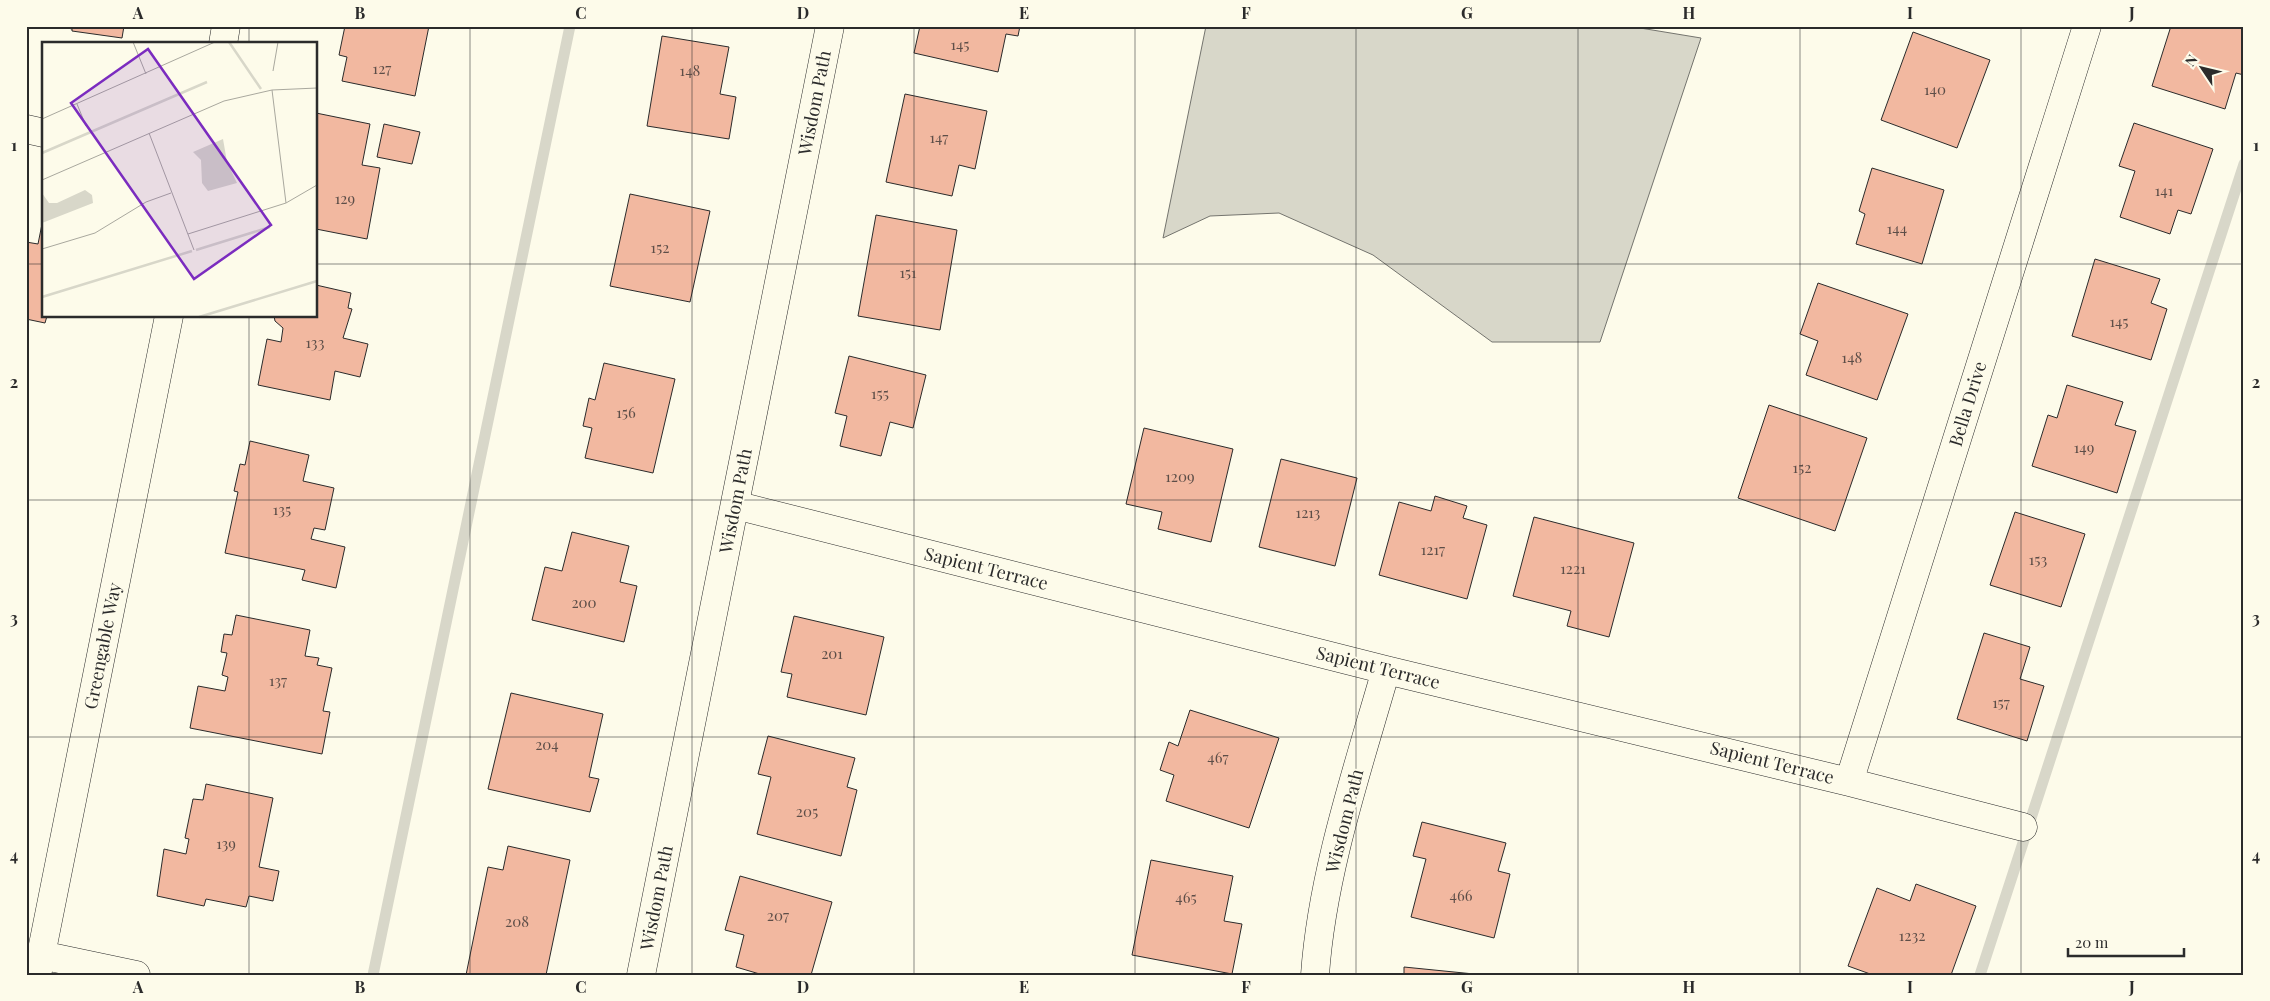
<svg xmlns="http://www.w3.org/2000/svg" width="2270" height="1001" viewBox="0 0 2270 1001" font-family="'Playfair Display',serif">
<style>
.water{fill:#d8d7c9;stroke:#74746e}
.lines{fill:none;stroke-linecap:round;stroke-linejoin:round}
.stream{stroke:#d8d7c9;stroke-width:11}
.building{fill:#f2b8a0;stroke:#2b2b2b}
.street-casing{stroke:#2b2b2b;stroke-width:29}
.street{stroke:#fdfbea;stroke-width:28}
.grid{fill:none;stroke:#2b2b2b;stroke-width:1;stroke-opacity:0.55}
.labels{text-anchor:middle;stroke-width:4;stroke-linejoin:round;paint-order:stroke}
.number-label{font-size:15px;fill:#5d4e48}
.street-label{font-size:18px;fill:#2b2b2b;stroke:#fdfbea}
.inset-river{fill:none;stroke:#d8d7c9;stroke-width:2.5}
.inset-road{fill:none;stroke:#a9a89e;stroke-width:1}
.view{fill:#7b2cbf;fill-opacity:0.15;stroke:#7b2cbf;stroke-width:2.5}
.inset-edge{fill:none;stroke:#2b2b2b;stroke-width:2.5}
.neatline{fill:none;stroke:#2b2b2b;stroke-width:2}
.grid-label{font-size:16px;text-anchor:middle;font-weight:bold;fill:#2b2b2b}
</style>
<rect width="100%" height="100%" fill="#fdfbea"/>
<path class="water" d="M 1206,26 L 1628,26 L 1701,38 L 1600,342 L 1492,342 L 1373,255 L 1279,213 L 1210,216 L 1163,238 Z"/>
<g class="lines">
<path class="stream" d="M 373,975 L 570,26
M 1980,975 L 2244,164"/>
</g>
<path class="building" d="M 60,26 L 124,26 L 122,38 L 72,31 L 72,29 Z
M 345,26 L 429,26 L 415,96 L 342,81 L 347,57 L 339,55 Z
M 920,26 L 1020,26 L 1018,36 L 1006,34 L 998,72 L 914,53 Z
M 2171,26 L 2244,26 L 2244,75 L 2236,73 L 2225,109 L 2152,86 Z
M 1913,32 L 1990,60 L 1957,148 L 1881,120 Z
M 662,36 L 729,47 L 720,94 L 736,97 L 729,139 L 647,126 Z
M 905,94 L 987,111 L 975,169 L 959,165 L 952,196 L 886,182 Z
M 316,113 L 370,124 L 362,165 L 380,168 L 367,239 L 316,229 Z
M 2134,123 L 2213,149 L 2191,214 L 2178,210 L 2170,234 L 2120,217 L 2135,171 L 2119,166 Z
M 384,124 L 420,132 L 412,164 L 377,157 Z
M 1872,168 L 1944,190 L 1922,264 L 1856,244 L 1865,214 L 1859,211 Z
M 630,194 L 710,211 L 690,302 L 610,286 Z
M 876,215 L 957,230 L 940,330 L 858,316 Z
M 42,224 L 44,316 L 47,316 L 45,323 L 26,319 L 26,242 L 38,244 Z
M 2095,259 L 2160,279 L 2151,303 L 2167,309 L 2151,360 L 2072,336 Z
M 1818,283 L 1908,314 L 1877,400 L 1806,375 L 1818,341 L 1800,334 Z
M 316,285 L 351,293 L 348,308 L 352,309 L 343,338 L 368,344 L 360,377 L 335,371 L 330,400 L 258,385 L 267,339 L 281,342 L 283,328 L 275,321 L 274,316 L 316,316 Z
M 849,356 L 926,375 L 913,428 L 890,422 L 881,456 L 840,446 L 847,416 L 835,413 Z
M 604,363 L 675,379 L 653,473 L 585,458 L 592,428 L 583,426 L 589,398 L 595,400 Z
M 2067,385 L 2123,402 L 2115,425 L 2136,431 L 2117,493 L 2032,466 L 2048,415 L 2057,418 Z
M 1769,405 L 1867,438 L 1835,531 L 1738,498 Z
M 1144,428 L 1233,449 L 1211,542 L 1158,529 L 1162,512 L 1126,504 Z
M 250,441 L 309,455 L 303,481 L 334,488 L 325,530 L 314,528 L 311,539 L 345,547 L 336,588 L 302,580 L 305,570 L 225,553 L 238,492 L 234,491 L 240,464 L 245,465 Z
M 1281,459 L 1357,478 L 1335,566 L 1259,547 Z
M 1435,496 L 1467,506 L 1463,518 L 1487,525 L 1467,599 L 1379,575 L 1399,502 L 1431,511 Z
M 2015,512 L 2085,534 L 2061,607 L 1990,585 Z
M 1534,517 L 1634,543 L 1609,637 L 1567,626 L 1571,611 L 1513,596 Z
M 572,532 L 629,546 L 620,582 L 637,586 L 624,642 L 532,620 L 545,567 L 562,571 Z
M 236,615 L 310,630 L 305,656 L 319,658 L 317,665 L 332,668 L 323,711 L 330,712 L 322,754 L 190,728 L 198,686 L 225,691 L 228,677 L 222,675 L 227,653 L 221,652 L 224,634 L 232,635 Z
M 794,616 L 884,637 L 866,715 L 787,697 L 792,674 L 781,672 Z
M 1984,633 L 2030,647 L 2020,679 L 2044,686 L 2027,741 L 1957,719 Z
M 511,693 L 603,714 L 589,777 L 599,779 L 590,812 L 488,789 Z
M 1190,710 L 1279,738 L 1249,828 L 1166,801 L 1174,775 L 1160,770 L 1169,742 L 1178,746 Z
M 768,736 L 855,758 L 847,787 L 857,790 L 841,856 L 757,834 L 771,777 L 758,774 Z
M 206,784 L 273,798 L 259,867 L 279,871 L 273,901 L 249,896 L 246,907 L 206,899 L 204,906 L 157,896 L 164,849 L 186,854 L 189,839 L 185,838 L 193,799 L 203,800 Z
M 1422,822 L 1506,843 L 1498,871 L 1510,874 L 1494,938 L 1411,917 L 1426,859 L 1413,856 Z
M 508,846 L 570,860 L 546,975 L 466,975 L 488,867 L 503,870 Z
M 1151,860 L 1233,876 L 1224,921 L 1242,924 L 1232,974 L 1132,955 Z
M 740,876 L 832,902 L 811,975 L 763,975 L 736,967 L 744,935 L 725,930 Z
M 1916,884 L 1976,906 L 1951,975 L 1873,975 L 1848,966 L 1877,888 L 1910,901 Z
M 1404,967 L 1484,975 L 1404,975 Z"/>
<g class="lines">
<defs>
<path id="street" d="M 223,44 L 226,26
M 26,129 L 44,133
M 735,505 L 1386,670 L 1849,782 L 2023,827
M 1849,782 L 2087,26
M 41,955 L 136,975
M 37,975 L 169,316
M 641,975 L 830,26
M 1315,975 C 1322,873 1358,768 1386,670"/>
</defs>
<use href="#street" class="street-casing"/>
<use href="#street" class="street"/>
</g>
<path class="grid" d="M 249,26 L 249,44M 470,26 L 470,975M 692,26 L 692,975M 914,26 L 914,975M 1135,26 L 1135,975M 1356,26 L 1356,975M 1578,26 L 1578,975M 1800,26 L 1800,975M 2021,26 L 2021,975M 26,264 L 44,264M 316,264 L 2244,264M 249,316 L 249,975M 26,500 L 2244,500M 26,737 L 2244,737"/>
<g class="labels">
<g class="number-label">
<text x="960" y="50">145</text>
<text x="382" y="74">127</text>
<text x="690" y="76">148</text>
<text x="1935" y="95">140</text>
<text x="939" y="143">147</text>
<text x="2164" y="196">141</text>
<text x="345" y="204">129</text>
<text x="1897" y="234">144</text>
<text x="660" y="253">152</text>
<text x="908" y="278">151</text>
<text x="2119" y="327">145</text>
<text x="315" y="348">133</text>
<text x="1852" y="363">148</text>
<text x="880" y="399">155</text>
<text x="626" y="418">156</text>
<text x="2084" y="453">149</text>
<text x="1802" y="473">152</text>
<text x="1180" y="482">1209</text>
<text x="282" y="515">135</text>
<text x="1308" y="518">1213</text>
<text x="1433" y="555">1217</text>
<text x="2038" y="565">153</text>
<text x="1573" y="574">1221</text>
<text x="584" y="608">200</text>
<text x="832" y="659">201</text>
<text x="278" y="686">137</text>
<text x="2001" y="708">157</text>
<text x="547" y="750">204</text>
<text x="1218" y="763">467</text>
<text x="807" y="817">205</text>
<text x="226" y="849">139</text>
<text x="1461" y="901">466</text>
<text x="1186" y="903">465</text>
<text x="778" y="921">207</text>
<text x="517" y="927">208</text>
<text x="1912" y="941">1232</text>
</g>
<g class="street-label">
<text transform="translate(815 103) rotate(-79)" y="6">Wisdom Path</text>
<text transform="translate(1968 404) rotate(-73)" y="6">Bella Drive</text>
<text transform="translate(736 501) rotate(-79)" y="6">Wisdom Path</text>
<text transform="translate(986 569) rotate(14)" y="6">Sapient Terrace</text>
<text transform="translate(103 646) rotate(-79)" y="6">Greengable Way</text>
<text transform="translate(1378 668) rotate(14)" y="6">Sapient Terrace</text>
<text transform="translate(1772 763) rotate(14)" y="6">Sapient Terrace</text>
<text transform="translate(1345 821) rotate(-76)" y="6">Wisdom Path</text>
<text transform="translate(657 898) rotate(-79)" y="6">Wisdom Path</text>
</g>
</g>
<g transform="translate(42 42)">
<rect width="275" height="275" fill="#fdfbea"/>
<path d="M 181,97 L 185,120 L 195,141 L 166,149 L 160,141 L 159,118 L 151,110 ZM 43,148 L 50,153 L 51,161 L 0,181 L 0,151 L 7,161 L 15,161 Z" fill="#d8d7c9"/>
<path class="inset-river" d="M 187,0 L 219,47M 0,111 L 165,40M 154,208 L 228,185M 0,255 L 150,209M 157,275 L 275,239"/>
<path class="inset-road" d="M 91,0 L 104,32M 231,29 L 236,0M 230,48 L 244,161M 35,62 L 44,84M 0,77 L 173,0M 107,91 L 152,208M 0,138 L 182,59 L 230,48 L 275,46M 146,192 L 244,161 L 275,143M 0,207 L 53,191 L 104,160 L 129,151"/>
<path class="view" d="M 106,7 L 229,183 L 152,237 L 29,61 Z"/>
<rect width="275" height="275" class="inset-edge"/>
</g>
<rect width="2270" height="1001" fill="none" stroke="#fdfbea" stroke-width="55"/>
<g transform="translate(2202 68) rotate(305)" stroke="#fdfbea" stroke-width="4" paint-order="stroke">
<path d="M0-4L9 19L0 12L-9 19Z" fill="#2b2b2b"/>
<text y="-8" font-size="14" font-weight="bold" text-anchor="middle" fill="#2b2b2b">N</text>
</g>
<path d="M2068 948v8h116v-8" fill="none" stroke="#2b2b2b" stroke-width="2.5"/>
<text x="2075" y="948" font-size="15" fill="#2b2b2b" stroke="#fdfbea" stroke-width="4" paint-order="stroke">20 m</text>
<rect x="28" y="28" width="2214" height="946" class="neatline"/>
<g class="grid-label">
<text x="138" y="19">A</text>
<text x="360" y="19">B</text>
<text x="581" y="19">C</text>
<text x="803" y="19">D</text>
<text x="1024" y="19">E</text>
<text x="1246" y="19">F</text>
<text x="1467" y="19">G</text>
<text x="1689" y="19">H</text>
<text x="1910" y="19">I</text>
<text x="2132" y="19">J</text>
<text x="14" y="151">1</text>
<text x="2256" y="151">1</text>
<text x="14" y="388">2</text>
<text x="2256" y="388">2</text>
<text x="14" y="624">3</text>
<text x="2256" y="624">3</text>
<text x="14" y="861">4</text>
<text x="2256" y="861">4</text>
<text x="138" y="993">A</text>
<text x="360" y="993">B</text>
<text x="581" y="993">C</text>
<text x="803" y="993">D</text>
<text x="1024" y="993">E</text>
<text x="1246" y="993">F</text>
<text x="1467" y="993">G</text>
<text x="1689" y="993">H</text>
<text x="1910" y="993">I</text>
<text x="2132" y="993">J</text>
</g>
</svg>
